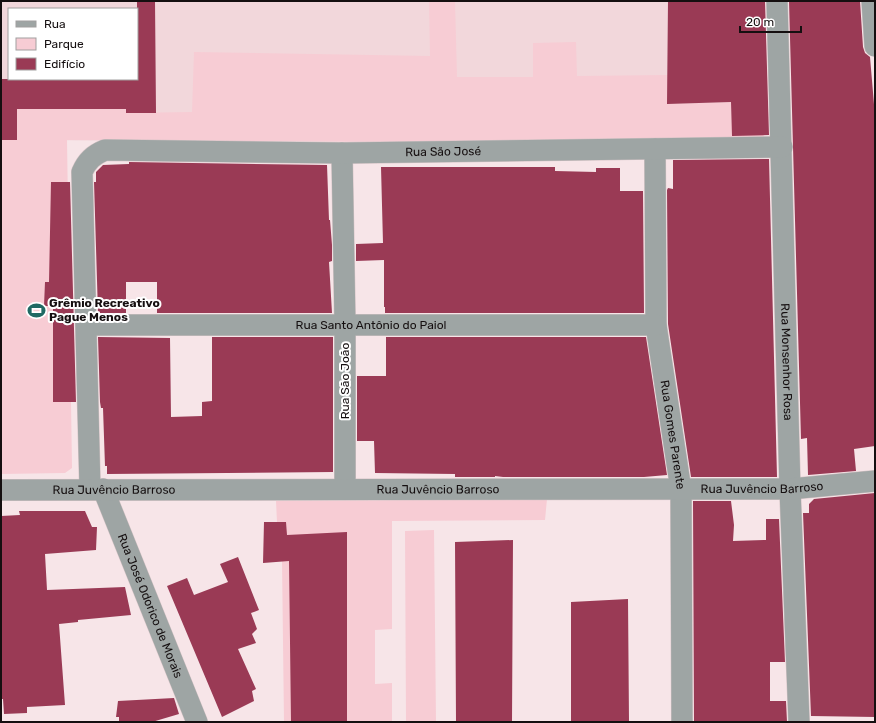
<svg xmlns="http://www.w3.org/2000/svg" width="876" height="723" viewBox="0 0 876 723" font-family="Rubik,sans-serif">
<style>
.built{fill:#f2d7db;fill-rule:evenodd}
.green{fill:#f7ccd4}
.building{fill:#9a3a55}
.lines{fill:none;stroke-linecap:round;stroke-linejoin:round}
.minor-casing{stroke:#d3c3c5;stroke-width:22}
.minor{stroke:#9ea5a4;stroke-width:21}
.labels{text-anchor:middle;stroke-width:4;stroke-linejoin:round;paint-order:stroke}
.street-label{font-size:12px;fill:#150f10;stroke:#fff}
.poi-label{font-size:12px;font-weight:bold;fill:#150f10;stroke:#fff;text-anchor:start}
</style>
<rect width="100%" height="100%" fill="#f7e5e8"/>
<path class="built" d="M 1,1 L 761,1 L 764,138 L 752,144 L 1,140 ZM 9,9 L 137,9 L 137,79 L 9,79 Z"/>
<path class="green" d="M 429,1 L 455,1 L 457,77 L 533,77 L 533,43 L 576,42 L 577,76 L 668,75 L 667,104 L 731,102 L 732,127 L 763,127 L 764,138 L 752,144 L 67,140 L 72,468 L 65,473 L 1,474 L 1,109 L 126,109 L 126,113 L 192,112 L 194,52 L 430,56 Z
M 547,499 L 545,520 L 392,521 L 392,629 L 375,630 L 375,684 L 392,683 L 392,722 L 284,722 L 282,561 L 287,561 L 286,523 L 277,522 L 276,501 Z
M 434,530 L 436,722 L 406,722 L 405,531 Z"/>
<path class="building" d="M 137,1 L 155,1 L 156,113 L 126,113 L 126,109 L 17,109 L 17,140 L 1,140 L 1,79 L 137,79 Z
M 668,1 L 765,1 L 769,135 L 732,136 L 731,102 L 667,104 Z
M 789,1 L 860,1 L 863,47 L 865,53 L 870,57 L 875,116 L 875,446 L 854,449 L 856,471 L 808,475 L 807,438 L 801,439 Z
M 769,159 L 777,477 L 691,477 L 668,324 L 667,190 L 668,188 L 673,189 L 673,160 Z
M 129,162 L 327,165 L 329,220 L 330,220 L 332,245 L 332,261 L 329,262 L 332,313 L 157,313 L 157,282 L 126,282 L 126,313 L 98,313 L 94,182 L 96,182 L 96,172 L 103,165 L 129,164 Z
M 381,167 L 555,167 L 555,171 L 596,172 L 596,168 L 620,168 L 620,191 L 643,191 L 644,313 L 385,313 L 385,307 L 384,307 L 384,260 L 356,261 L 356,244 L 383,243 Z
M 51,182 L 70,182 L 76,402 L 53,402 L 53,306 L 44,306 L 45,282 L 49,282 Z
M 98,337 L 170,338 L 171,417 L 202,416 L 202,402 L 212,401 L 212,337 L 333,337 L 333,472 L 107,474 L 107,466 L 105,466 L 103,408 L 101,408 L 100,402 Z
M 386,337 L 646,337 L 667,475 L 644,477 L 503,477 L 495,476 L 495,477 L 455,477 L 455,474 L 375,473 L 374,441 L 357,441 L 357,376 L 386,376 Z
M 875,493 L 875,717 L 811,716 L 803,513 L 809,513 L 809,504 L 814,499 Z
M 693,501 L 731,501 L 734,525 L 733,541 L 766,540 L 766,519 L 779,519 L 785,662 L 770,662 L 770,701 L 786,701 L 787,722 L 694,722 Z
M 19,511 L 85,511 L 92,527 L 97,527 L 96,550 L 45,554 L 47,590 L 125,587 L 131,615 L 78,620 L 78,622 L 59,624 L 65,705 L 27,707 L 27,713 L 4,714 L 3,699 L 1,699 L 1,516 L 20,515 Z
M 264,522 L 286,522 L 287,535 L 347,532 L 347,722 L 291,722 L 289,561 L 263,563 Z
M 513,540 L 512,722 L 456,722 L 455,542 Z
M 238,557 L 259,610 L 251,613 L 257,629 L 252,634 L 256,643 L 238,649 L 256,689 L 252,691 L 254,701 L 222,717 L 167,586 L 187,578 L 194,595 L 228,582 L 220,564 Z
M 628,599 L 629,722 L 571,722 L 571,602 Z
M 174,698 L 179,714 L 152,722 L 119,722 L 119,717 L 116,717 L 118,701 Z"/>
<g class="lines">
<defs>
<g id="minor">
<path id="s1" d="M 777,1 L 790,489 L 799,722"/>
<path d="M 872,1 L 875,46"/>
<path id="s2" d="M 655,149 L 656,325 L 681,490 L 682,722"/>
<path d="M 342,153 L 345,324 L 345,488"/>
<path id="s3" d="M 87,325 L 656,325"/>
<path id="s4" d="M 90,489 L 82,172 C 87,161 93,155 105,150 L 342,153 L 782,147"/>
<path id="s5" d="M 103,489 L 197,722"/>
<path id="s6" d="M 1,490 L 790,489 L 875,481"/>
</g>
</defs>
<use href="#minor" class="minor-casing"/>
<use href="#minor" class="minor"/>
</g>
<defs>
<symbol id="stadium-bare" viewBox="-9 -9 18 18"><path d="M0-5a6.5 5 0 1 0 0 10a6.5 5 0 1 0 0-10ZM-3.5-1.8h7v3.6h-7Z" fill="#206a64" stroke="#fff" stroke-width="2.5" paint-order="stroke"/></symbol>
</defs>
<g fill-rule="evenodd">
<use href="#stadium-bare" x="24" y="298" width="25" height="25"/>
</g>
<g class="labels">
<g class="street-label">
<text dy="4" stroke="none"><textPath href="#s4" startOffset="688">Rua São José</textPath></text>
<text dy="4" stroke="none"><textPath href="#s3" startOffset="284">Rua Santo Antônio do Paiol</textPath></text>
<text dy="4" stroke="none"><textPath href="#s1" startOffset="361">Rua Monsenhor Rosa</textPath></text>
<text transform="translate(345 381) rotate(-90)" y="4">Rua São João</text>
<text dy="4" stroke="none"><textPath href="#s2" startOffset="287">Rua Gomes Parente</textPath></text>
<text dy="4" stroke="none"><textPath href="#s6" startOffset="761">Rua Juvêncio Barroso</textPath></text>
<text dy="4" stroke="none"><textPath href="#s6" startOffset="113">Rua Juvêncio Barroso</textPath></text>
<text dy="4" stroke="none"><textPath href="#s6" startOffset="437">Rua Juvêncio Barroso</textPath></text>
<text dy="4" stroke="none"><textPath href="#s5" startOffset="126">Rua José Odorico de Morais</textPath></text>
</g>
<g class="poi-label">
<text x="49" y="307">Grêmio Recreativo<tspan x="49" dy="14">Pague Menos</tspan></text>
</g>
</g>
<rect width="876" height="723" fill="none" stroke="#150f10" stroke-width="4"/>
<rect x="8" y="8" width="130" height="72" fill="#ffffff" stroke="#a19f9f"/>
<rect x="16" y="21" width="20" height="6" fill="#9ea5a4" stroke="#a19f9f"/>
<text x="44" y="28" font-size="12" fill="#150f10">Rua</text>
<rect x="16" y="38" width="20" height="12" fill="#f7ccd4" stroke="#a19f9f"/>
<text x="44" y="48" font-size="12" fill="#150f10">Parque</text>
<rect x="16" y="58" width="20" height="12" fill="#9a3a55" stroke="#a19f9f"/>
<text x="44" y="68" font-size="12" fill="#150f10">Edifício</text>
<path d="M740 26v6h61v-6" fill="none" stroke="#150f10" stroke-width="2"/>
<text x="746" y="26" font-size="12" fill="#150f10" stroke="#ffffff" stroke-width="3" paint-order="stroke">20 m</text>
</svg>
